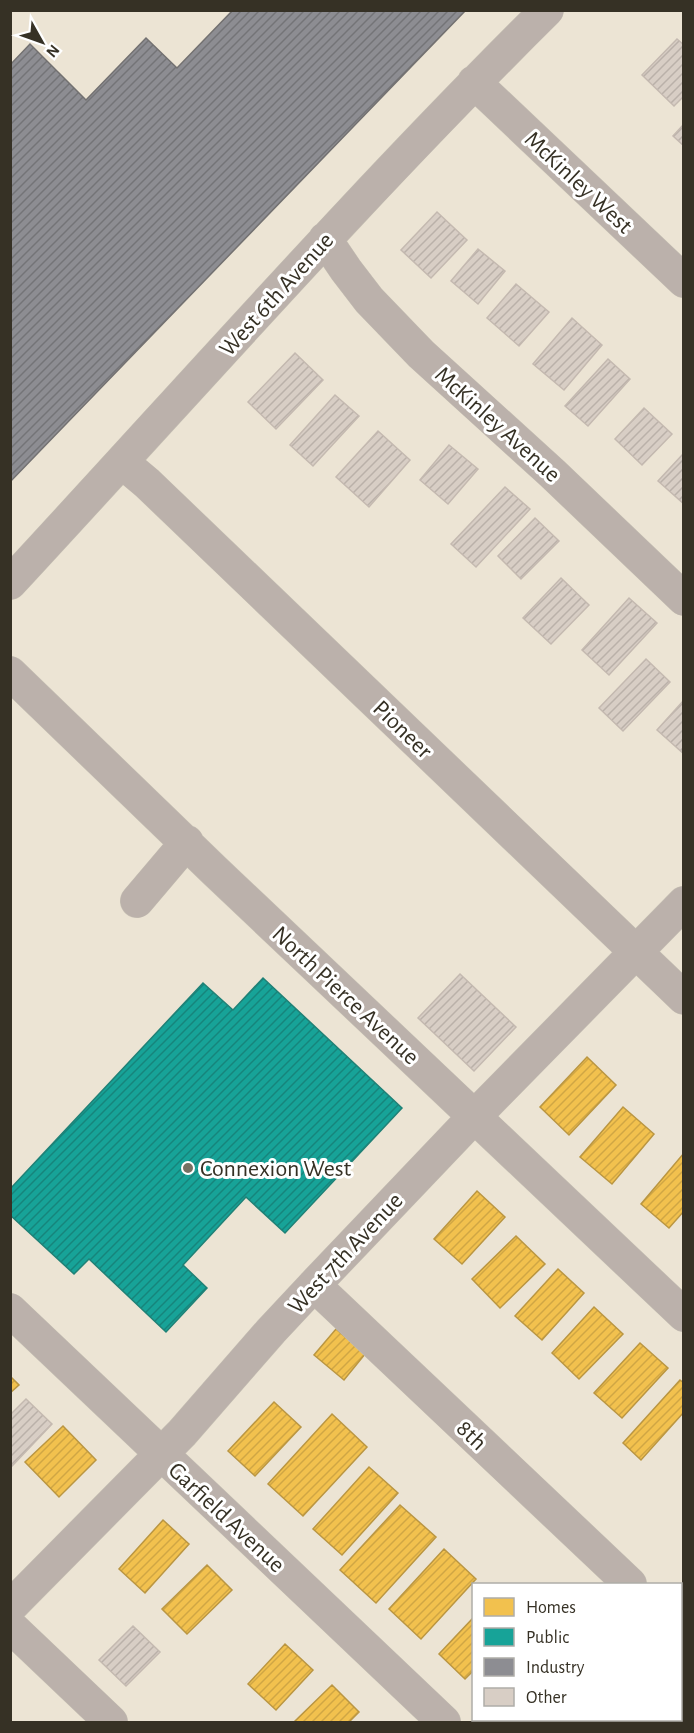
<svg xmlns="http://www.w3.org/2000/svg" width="694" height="1733" viewBox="0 0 694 1733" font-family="'Alegreya Sans',sans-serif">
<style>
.homes{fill:url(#homes-hatch);stroke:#ba9642;stroke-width:1.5}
.public{fill:url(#public-hatch);stroke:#208176;stroke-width:1.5}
.industry{fill:url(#industry-hatch);stroke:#737171;stroke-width:1.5}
.building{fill:url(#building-hatch);stroke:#c4b9b0;stroke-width:1.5}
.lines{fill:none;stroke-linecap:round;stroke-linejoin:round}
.minor-casing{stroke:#c5bfb3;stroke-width:34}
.minor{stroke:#bbb1ab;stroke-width:33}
.poi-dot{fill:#767062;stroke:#fff;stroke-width:2}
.labels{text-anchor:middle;stroke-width:6;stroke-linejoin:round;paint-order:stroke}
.street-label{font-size:24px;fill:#363125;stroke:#fff}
.poi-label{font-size:24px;fill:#363125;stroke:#fff;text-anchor:start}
</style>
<defs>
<pattern id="homes-hatch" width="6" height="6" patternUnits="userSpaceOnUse" patternTransform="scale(1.5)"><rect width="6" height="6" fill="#f2c14e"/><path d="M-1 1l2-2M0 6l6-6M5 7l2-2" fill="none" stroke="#d0a644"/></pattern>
<pattern id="public-hatch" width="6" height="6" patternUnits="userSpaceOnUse" patternTransform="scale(1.5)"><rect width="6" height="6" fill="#17a398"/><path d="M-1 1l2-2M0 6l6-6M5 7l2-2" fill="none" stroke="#16857c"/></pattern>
<pattern id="industry-hatch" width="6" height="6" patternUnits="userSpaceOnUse" patternTransform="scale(1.5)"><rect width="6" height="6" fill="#8d8d92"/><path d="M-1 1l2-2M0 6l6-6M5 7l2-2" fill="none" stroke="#747477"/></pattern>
<pattern id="building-hatch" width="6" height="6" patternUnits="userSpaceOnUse" patternTransform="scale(1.5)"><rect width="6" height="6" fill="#d8cec5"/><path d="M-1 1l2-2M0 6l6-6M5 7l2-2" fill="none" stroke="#bab1a9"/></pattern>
</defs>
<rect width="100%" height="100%" fill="#ece4d4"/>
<path class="homes" d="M 587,1057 L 616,1085 L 569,1135 L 540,1107 Z
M 623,1107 L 654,1134 L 612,1184 L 580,1157 Z
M 684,1153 L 684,1211 L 669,1228 L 641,1204 Z
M 477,1191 L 505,1217 L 462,1264 L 434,1239 Z
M 516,1236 L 545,1264 L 500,1308 L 472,1279 Z
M 558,1269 L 584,1293 L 542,1340 L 515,1316 Z
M 594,1307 L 623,1334 L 579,1379 L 552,1353 Z
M 336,1329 L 365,1354 L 344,1380 L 314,1355 Z
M 640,1343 L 668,1368 L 622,1418 L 594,1393 Z
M 10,1376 L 19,1385 L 10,1393 Z
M 680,1380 L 684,1383 L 684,1412 L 641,1460 L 623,1443 Z
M 274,1402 L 301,1427 L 255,1476 L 228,1451 Z
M 332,1414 L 367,1447 L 303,1516 L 268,1484 Z
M 63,1426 L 96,1460 L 59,1497 L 25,1462 Z
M 369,1467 L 398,1493 L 342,1555 L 313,1529 Z
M 400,1505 L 436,1537 L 376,1603 L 340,1570 Z
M 163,1520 L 189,1544 L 145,1593 L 119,1569 Z
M 444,1549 L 476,1579 L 421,1639 L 389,1609 Z
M 207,1565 L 232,1590 L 187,1634 L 162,1609 Z
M 474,1617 L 474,1670 L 465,1679 L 439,1654 Z
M 285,1644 L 313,1670 L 276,1710 L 248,1684 Z
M 332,1685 L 359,1712 L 349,1722 L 294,1722 Z
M 544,1720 L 587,1720 L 584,1722 L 541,1722 Z
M 612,1720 L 634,1720 L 637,1722 L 610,1722 Z"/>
<path class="public" d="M 263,978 L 402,1108 L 285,1233 L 246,1197 L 183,1265 L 207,1288 L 166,1332 L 89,1259 L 74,1274 L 10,1215 L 10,1189 L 203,983 L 233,1010 Z"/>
<path class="industry" d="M 233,10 L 466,10 L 10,482 L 10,65 L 30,44 L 86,100 L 146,38 L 177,68 Z"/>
<path class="building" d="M 677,39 L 684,45 L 684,96 L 674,106 L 642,75 Z
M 684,124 L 684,146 L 673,136 Z
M 437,212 L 467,240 L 431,278 L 401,250 Z
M 478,249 L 505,271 L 478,304 L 451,281 Z
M 516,284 L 549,312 L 519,346 L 487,318 Z
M 572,318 L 602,345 L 564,390 L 533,364 Z
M 295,353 L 323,380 L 276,429 L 248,402 Z
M 608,359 L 630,379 L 588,426 L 565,406 Z
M 335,395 L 359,416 L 313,466 L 290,445 Z
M 644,408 L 672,434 L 642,465 L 615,439 Z
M 378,431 L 410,460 L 369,507 L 336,477 Z
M 449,445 L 478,469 L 448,504 L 420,480 Z
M 684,453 L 684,504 L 658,481 Z
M 505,487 L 530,509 L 476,567 L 451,544 Z
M 535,518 L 559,541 L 521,579 L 498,556 Z
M 561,578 L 589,605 L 551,644 L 523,618 Z
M 629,598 L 657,623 L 609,675 L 582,650 Z
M 646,659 L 670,682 L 623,731 L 599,708 Z
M 684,700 L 684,754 L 657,730 Z
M 460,974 L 516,1027 L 474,1071 L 418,1018 Z
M 26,1399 L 52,1424 L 12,1466 L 10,1465 L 10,1415 Z
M 133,1626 L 160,1652 L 126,1686 L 99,1660 Z"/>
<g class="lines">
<defs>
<path id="minor" d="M 474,82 L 684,281
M 325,239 L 346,270 L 369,300 L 421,354 L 552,473 L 684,599
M 122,462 L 147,483 L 684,998
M 10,583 C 188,391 361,194 547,10
M 10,673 L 216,872 L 684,1315
M 137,901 L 187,842
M 314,1285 L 630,1584
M 10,1310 L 444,1722
M 10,1607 L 182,1433 L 271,1331 L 314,1285 L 474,1117 L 684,903
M 10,1626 L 111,1722
M 680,1633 L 684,1636"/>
</defs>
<use href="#minor" class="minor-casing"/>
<use href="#minor" class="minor"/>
</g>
<circle class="poi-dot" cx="188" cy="1168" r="6"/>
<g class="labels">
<g class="street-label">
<text transform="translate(579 182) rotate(43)" y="8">McKinley West</text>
<text transform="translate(276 294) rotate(-48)" y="8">West 6th Avenue</text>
<text transform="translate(498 424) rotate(42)" y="8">McKinley Avenue</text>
<text transform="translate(403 729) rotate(44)" y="8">Pioneer</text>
<text transform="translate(346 995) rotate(43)" y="8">North Pierce Avenue</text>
<text transform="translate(345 1253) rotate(-47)" y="8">West 7th Avenue</text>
<text transform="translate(472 1435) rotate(44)" y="8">8th</text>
<text transform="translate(227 1517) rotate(43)" y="8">Garfield Avenue</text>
</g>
<g class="poi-label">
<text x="200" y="1176">Connexion West</text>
</g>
</g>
<rect width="694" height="1733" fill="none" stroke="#363125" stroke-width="24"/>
<rect x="472" y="1583" width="210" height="138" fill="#ffffff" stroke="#afada8" stroke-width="1.5"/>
<rect x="484" y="1598" width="30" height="18" fill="#f2c14e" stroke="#afada8" stroke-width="1.5"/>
<text x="526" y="1613" font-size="18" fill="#363125">Homes</text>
<rect x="484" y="1628" width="30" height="18" fill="#17a398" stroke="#afada8" stroke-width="1.5"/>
<text x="526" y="1643" font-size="18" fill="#363125">Public</text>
<rect x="484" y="1658" width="30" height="18" fill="#8d8d92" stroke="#afada8" stroke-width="1.5"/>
<text x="526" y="1673" font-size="18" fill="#363125">Industry</text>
<rect x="484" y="1688" width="30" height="18" fill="#d8cec5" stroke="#afada8" stroke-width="1.5"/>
<text x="526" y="1703" font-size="18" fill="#363125">Other</text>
<g transform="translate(42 42) rotate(130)" stroke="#ffffff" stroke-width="4.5" paint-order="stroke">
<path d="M0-4.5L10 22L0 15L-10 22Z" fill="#363125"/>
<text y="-9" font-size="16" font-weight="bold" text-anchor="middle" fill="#363125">N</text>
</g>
</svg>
